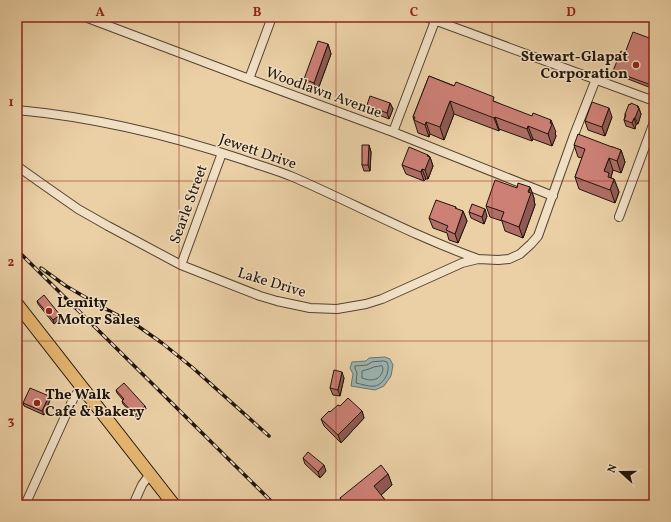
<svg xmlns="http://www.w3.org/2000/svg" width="671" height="522" viewBox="0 0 671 522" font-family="Vollkorn,serif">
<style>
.water{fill:#9bb4b1;stroke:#69746e}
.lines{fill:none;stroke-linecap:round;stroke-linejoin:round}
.shore{stroke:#5d645e;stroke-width:1}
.minor-casing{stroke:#524331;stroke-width:10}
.primary-casing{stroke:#1f140a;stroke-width:14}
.minor{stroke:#f2e0c5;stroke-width:8}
.primary{stroke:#e6b873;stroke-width:12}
.rail-casing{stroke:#1f140a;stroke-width:3.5}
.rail{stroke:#f2e0c5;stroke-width:2;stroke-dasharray:6;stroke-linecap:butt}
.wall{fill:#af6e65;stroke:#1f140a}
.shaded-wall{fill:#8f5a53;stroke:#1f140a}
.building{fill:#cc8076;stroke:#1f140a}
.grid{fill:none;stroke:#8f2418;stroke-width:1;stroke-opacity:0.55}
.poi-dot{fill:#8f2418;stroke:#f2e0c5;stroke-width:1.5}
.labels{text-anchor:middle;stroke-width:3;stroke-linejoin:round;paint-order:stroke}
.poi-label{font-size:15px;font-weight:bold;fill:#1f140a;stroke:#f2e0c5;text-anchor:start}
.street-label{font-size:15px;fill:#1f140a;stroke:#f2e0c5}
.neatline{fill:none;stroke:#8f2418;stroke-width:1.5}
.grid-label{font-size:13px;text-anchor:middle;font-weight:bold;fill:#8f2418}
</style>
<rect width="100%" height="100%" fill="#ebd0a6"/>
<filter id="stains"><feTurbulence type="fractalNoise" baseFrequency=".005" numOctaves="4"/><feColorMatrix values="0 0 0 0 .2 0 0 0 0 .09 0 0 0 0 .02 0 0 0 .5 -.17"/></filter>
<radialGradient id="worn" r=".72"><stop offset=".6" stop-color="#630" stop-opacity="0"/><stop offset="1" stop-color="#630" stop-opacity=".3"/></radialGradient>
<path class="water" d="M 385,357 L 390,359 L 393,365 L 391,376 L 384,386 L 375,390 L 351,386 L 353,374 L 350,368 L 352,362 L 366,361 L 369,358 Z"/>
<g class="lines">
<path class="shore" d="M 384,361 L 387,362 C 391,371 384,384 375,386 C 370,387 361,384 356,383 L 357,373 L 355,368 L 355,366 L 367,365 L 372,362 Z
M 382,366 L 383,368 C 382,380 372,382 362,378 L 362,371 L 369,369 L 374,367 Z"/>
<defs>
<path id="minor" d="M 85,17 L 249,79 L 393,132 L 553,196
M 426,17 L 654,101
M 249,79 L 272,17
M 17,110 C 93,117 169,135 241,159 C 258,165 276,170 293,177 C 355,204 414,236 478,259
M 393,132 L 435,21
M 17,166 L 38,181 L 78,209 L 108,226 L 181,265 L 260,296 L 277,301 L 310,308 L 337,309 L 366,304 L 382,299 L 462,263 L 478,259 L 498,260 L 509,259 L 520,254 L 531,244 L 538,236 L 574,135 L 596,79
M 619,217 L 654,122
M 181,265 L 222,153
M 25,505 L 74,397 L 82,387
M 133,505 L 142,485 L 150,474"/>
<path id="primary" d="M 17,304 L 174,505"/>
</defs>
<use href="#minor" class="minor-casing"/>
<use href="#primary" class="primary-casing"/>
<use href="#minor" class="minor"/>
<use href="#primary" class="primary"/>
<defs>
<path id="rail" d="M 17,250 L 275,505
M 41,268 L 66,286 L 102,307 L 135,324 L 162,343 L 193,368 L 269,436"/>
</defs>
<use href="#rail" class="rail-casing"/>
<use href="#rail" class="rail"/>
</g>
<path class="wall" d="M 654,32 L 654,89 L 615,74 L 613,71 L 625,53 L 652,39 Z
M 328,44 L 331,54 L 317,92 L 307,89 L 304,79 Z
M 429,76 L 496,102 L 556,132 L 555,133 L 556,136 L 552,146 L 533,139 L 532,141 L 499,129 L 499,131 L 454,114 L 444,140 L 430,134 L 429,137 L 418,133 L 413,117 Z
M 390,103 L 393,109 L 389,119 L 369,111 L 367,105 Z
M 638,106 L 641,114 L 638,124 L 636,124 L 635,129 L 626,126 L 624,120 L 625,116 L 625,114 Z
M 612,117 L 605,136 L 588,130 L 585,121 Z
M 369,145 L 371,152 L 370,171 L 364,171 L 362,165 Z
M 574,145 L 612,147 L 621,150 L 625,162 L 621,173 L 613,170 L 611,177 L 611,178 L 614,179 L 619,192 L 615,203 L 579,189 L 575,177 L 582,158 L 578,157 Z
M 428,155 L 430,157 L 433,166 L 428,179 L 426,179 L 424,181 L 406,174 L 402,165 Z
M 530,187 L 534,198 L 534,200 L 535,205 L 523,238 L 505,231 L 502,221 L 490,217 L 486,206 L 517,188 Z
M 456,207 L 456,209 L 463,211 L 467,221 L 458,243 L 449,240 L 447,233 L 433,228 L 429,218 Z
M 469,212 L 487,216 L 484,224 L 471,218 Z
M 37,301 L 60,315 L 61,318 L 54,324 L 38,304 Z
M 344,378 L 340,396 L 333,395 L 330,388 Z
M 116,390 L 145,406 L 146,409 L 136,418 L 123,404 L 122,401 L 123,400 L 117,393 Z
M 50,400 L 44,415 L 24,406 L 23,403 Z
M 340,406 L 362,411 L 364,418 L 341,443 L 324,426 L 321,419 Z
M 303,458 L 326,471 L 320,478 L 305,464 Z
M 388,474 L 392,485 L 381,495 L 389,505 L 343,505 L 340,498 Z"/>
<path class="shaded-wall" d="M 328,44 L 331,54 L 317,92 L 314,83 Z
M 450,101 L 454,114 L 444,140 L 440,127 Z
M 390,103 L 393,109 L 389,119 L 387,113 Z
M 638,106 L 641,114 L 638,124 L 635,118 Z
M 609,108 L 612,117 L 605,136 L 602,127 Z
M 495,117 L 499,129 L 499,131 L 494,118 Z
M 634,118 L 636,124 L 635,129 L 632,123 Z
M 551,120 L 556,132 L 555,133 L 556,136 L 552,146 L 548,134 Z
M 426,122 L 430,134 L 429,137 L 425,125 Z
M 528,126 L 533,139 L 532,141 L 527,129 Z
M 369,145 L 371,152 L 370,171 L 368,165 Z
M 621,150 L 625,162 L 621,173 L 617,161 Z
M 428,155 L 429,158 L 430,157 L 433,166 L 428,179 L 425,170 Z
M 609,158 L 613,170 L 611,177 L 613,183 L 614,179 L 619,192 L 615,203 L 604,171 Z
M 422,169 L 426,179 L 424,181 L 421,172 Z
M 530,187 L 534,198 L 534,200 L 535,205 L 523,238 L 519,227 Z
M 485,209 L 487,216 L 484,224 L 482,217 Z
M 463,211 L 467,221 L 458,243 L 455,234 Z
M 60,315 L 61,318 L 54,324 L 53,320 Z
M 342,372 L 344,378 L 340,396 L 338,390 Z
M 49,396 L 50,400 L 44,415 L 42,411 Z
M 145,406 L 146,409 L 136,418 L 135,415 Z
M 362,411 L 364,418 L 341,443 L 338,435 Z
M 324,465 L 326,471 L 320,478 L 318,472 Z
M 388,474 L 392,485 L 378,498 L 374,486 Z"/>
<path class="building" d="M 633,32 L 652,39 L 654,32 L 654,86 L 613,71 L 621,51 L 625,53 Z
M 318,41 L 328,44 L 314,83 L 304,79 Z
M 429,76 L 454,86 L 456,82 L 494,97 L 493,101 L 532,116 L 533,113 L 551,120 L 550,123 L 552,124 L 548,134 L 528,126 L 527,129 L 495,117 L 494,118 L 450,101 L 440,127 L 426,122 L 425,125 L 414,120 L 415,117 L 413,117 Z
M 370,96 L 390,103 L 387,113 L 367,105 Z
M 592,102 L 609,108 L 602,127 L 585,121 Z
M 631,103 L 638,106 L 637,107 L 639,108 L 635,118 L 634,118 L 632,123 L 624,120 L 626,115 L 625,114 L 629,104 L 630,105 Z
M 578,134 L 612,147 L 613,147 L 621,150 L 617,161 L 609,158 L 604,171 L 609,173 L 608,177 L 614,179 L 610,190 L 575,177 L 585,149 L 574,145 Z
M 362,145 L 369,145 L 368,165 L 362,165 Z
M 409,147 L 428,155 L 427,156 L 430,157 L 425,170 L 422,169 L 421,172 L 402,165 Z
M 495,180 L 517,188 L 518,183 L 530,187 L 528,192 L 531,193 L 519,227 L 501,220 L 504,212 L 486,206 Z
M 436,200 L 456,207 L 455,208 L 463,211 L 455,234 L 446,230 L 448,226 L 429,218 Z
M 472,204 L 485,209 L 482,217 L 469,212 Z
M 44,295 L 60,315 L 53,320 L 37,301 Z
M 334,370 L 342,372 L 338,390 L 330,388 Z
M 124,383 L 145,406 L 135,415 L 122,401 L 124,399 L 116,390 Z
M 30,388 L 49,396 L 42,411 L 23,403 Z
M 348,398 L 362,411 L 338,435 L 321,419 L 329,411 L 330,412 L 338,405 L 340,406 Z
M 308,452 L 324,465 L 318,472 L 303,458 Z
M 381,465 L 388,474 L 374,486 L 389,505 L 362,505 L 360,503 L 358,505 L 343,505 L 345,503 L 340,498 Z"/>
<path class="grid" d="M 179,17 L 179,505M 336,17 L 336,505M 492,17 L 492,505M 17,181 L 654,181M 17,341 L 654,341"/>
<g class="poi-dot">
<circle cx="636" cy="65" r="4"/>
<circle cx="49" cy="311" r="4"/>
<circle cx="37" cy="403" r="4"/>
</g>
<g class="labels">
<g class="poi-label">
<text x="628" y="61" text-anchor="end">Stewart-Glapat<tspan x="628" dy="17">Corporation</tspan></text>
<text x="57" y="307">Lemity<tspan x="57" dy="17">Motor Sales</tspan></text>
<text x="45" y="399">The Walk<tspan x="45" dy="17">Café &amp; Bakery</tspan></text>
</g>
<g class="street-label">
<text transform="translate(324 92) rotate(20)" y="5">Woodlawn Avenue</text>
<text transform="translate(258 151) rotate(19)" y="5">Jewett Drive</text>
<text transform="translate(188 204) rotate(-70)" y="5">Searle Street</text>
<text transform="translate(272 282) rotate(17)" y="5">Lake Drive</text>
</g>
</g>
<rect width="671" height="522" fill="none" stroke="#ebd0a6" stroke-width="44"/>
<g transform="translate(621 472) rotate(291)" stroke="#f2e0c5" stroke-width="3" paint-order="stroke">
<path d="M0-3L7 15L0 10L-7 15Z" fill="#1f140a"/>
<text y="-6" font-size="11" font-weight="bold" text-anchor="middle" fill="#1f140a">N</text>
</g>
<rect x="22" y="22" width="627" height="478" class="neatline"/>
<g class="grid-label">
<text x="100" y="16">A</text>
<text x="257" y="16">B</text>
<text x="414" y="16">C</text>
<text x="571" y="16">D</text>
<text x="11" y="106">1</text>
<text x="11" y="266">2</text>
<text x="11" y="425">3</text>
</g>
<rect width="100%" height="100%" filter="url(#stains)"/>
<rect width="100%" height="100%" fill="url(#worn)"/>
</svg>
